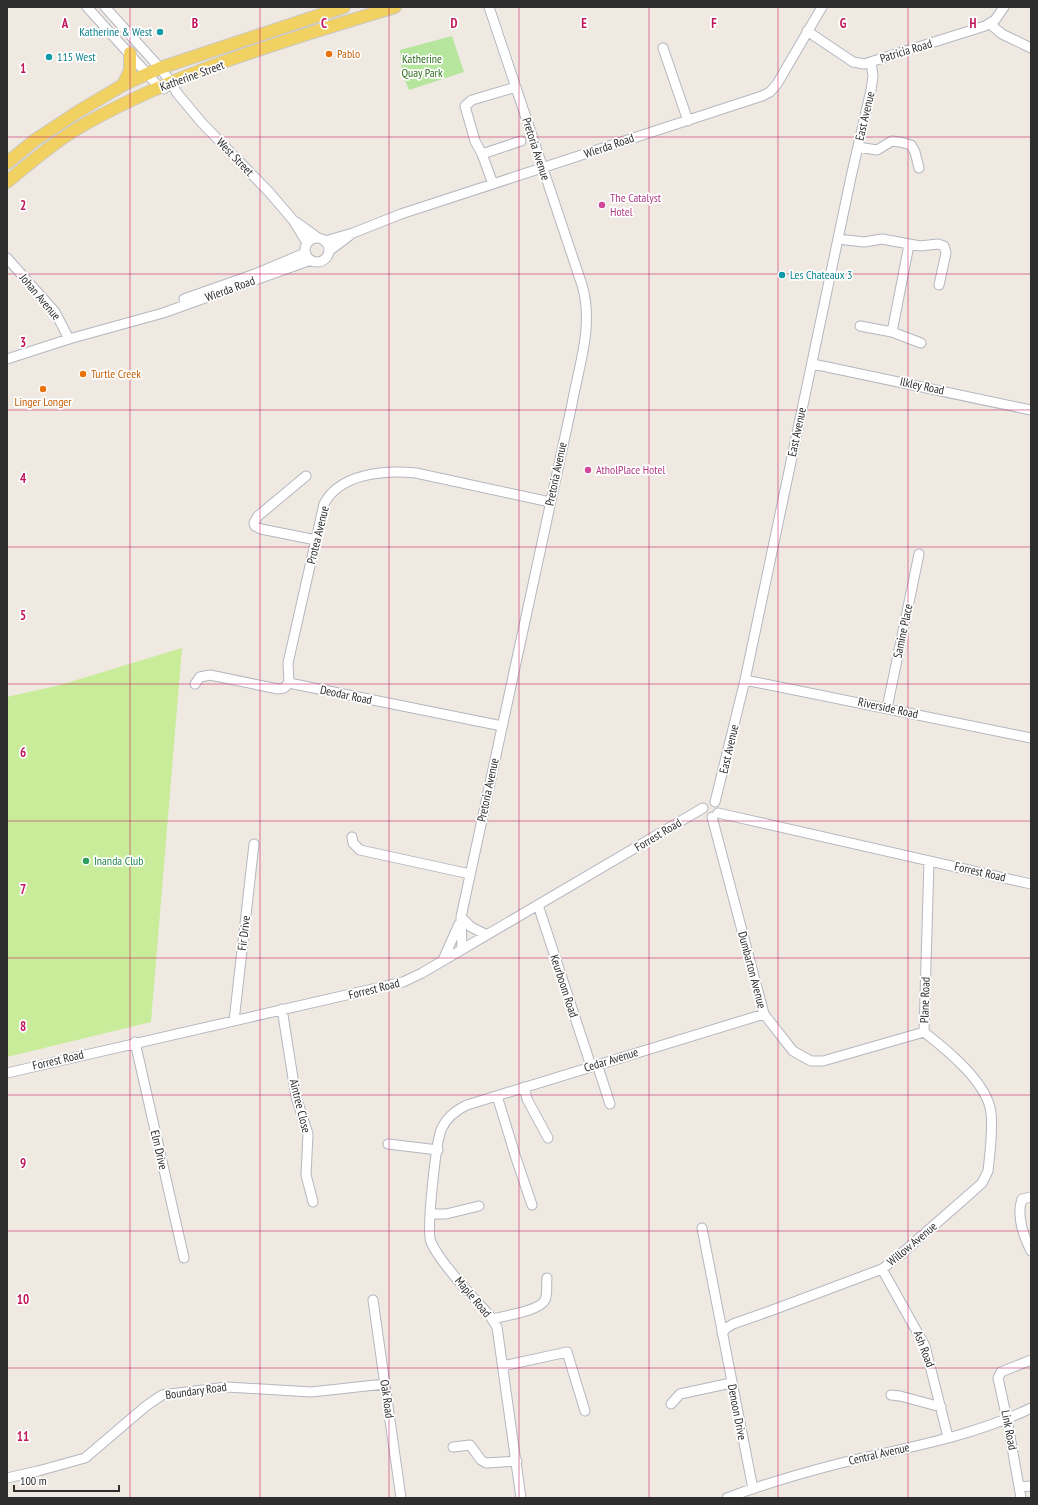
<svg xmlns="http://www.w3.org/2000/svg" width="1038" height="1505" viewBox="0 0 1038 1505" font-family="'PT Sans Narrow',sans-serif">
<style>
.green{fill:#b6e59e}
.pitch{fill:#c9ec9a}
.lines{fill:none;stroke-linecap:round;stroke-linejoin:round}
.minor-casing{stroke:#b4b7c1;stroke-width:11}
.major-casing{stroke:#c9c9c9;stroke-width:14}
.minor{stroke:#fff;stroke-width:9}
.major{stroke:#f2d163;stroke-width:12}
.grid{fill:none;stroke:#c2185b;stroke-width:1;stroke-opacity:0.55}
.culture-dot{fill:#0f9aa8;stroke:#fff;stroke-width:1.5}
.food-dot{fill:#e8710a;stroke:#fff;stroke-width:1.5}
.hotel-dot{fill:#d1479c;stroke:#fff;stroke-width:1.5}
.leisure-dot{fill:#2e9e5b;stroke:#fff;stroke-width:1.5}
.labels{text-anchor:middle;stroke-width:3.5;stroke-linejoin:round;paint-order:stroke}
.culture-label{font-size:12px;fill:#0d838f;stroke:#fff;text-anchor:start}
.street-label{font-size:12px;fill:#2e2e2e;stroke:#fff}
.food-label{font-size:12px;fill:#c56008;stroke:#fff;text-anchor:start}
.park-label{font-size:12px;fill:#2c6e1b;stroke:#fff}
.hotel-label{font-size:12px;fill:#b23c85;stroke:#fff;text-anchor:start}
.leisure-label{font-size:12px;fill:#27864d;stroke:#fff;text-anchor:start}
.grid-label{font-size:13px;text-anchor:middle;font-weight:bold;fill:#c2185b;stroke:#fff;stroke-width:3.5;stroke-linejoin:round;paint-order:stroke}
</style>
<rect width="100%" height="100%" fill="#efe9e1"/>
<path class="green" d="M 452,36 L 464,72 L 409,90 L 402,73 L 400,50 Z"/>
<path class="pitch" d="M 182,648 L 151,1022 L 7,1057 L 7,697 L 60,685 Z"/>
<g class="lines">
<defs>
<path id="minor" d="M 87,7 L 159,87 L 164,89
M 105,7 L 160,68 L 171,82 L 177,93 L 202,123 L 269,192 L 293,220 L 307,243
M 990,24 L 1002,34 L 1031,48
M 807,31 L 853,62 L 864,64 L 985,26 L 995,20 L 1004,7
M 663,48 L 688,121
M 858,147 L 877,150 L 892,141 L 900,142 L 911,145 L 915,152 L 919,168
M 482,154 L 521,141
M 493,184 L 482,154 L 475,141 L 465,106 L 472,100 L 516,87
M 296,222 L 318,238
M305 250a12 12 0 1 1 24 0a12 12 0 1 1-24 0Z
M 838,239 L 864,242 L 882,239 L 920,246 L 938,244 L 944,246 L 946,253 L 939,285
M 325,241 L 353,233 L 401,214 L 762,96 L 770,92 L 777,84 L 822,7
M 329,251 L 349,236
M 7,258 L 55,312 L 69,339
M 184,299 L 255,274 L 305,253
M 860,326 L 892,332 L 921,343
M 892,332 L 909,245
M 7,359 L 69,339 L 163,313 L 311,260
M 813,364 L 1031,410
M 306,476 L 258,516 L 254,523 L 255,526 L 261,529 L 316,540
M 745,680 L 1031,738
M 289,683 L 288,663 L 324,504 C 340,473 385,470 416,473 L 550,502
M 289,683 L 502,726
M 195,684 L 200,677 L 210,675 L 278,689 L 284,688 L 289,683
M 887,708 L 919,554
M 715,802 L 745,680 L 851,177 L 871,90 L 873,76 L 871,62
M 718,813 L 1031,884
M 712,817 L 764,1014 L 793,1051 L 811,1061 L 823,1061 L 924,1032
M 352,837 L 353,843 L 360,850 L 470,874
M 538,905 L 591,1066
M 461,917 L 471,927 L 487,935
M 462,949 L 461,917 L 572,404 C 579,365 594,325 582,285 L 489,7
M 443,960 L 459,924
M 282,1009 L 296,1097 L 308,1134 L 306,1175 L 313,1202
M 234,1021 L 254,844
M 135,1042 L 184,1258
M 597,1064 L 610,1104
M 7,1073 L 403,982 L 422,973 L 703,808
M 524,1087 L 527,1099 L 548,1138
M 497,1096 L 516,1158 L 532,1205
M 388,1144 L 438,1150
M 1031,1197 L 1022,1199 C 1016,1216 1023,1235 1031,1251
M 430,1214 L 446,1214 L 479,1206
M 702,1228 L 753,1489
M 882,1269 L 925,1346 L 948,1437
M 373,1300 L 401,1498
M 492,1319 C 503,1316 540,1311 545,1300 C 548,1294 546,1285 547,1278
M 722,1334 L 725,1329 L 733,1324 L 770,1311 L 882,1269 L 900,1255 L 972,1192 L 982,1183 L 988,1171 C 990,1152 993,1132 991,1113 C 988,1083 947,1050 924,1032 L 929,861
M 503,1366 L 567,1352 L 585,1411
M 891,1395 L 900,1396 L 941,1407
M 671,1404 L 680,1394 L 731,1383
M 453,1447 L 470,1445 L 481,1460 L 486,1463 L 517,1461
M 7,1478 L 38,1471 L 85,1458 L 146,1406 L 162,1395 L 227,1387 L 311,1392 L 385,1384
M 1019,1487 L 1031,1486
M 521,1498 L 497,1327 L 490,1316 C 474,1298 440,1263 431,1242 C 426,1231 436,1143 441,1130 C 446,1118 456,1110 467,1105 L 764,1014
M 727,1498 C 764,1484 802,1473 841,1463 C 904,1448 972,1437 1031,1408
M 1021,1498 L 1007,1419 L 998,1378 L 1001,1372 L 1031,1360"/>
<path id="major" d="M 123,85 L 130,70 L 130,53
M 7,163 L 35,140 L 79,111 L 123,85 L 160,68 L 344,7
M 7,182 C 32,161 57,140 85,124 C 181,70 290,39 395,7"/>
</defs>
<use href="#minor" class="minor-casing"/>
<use href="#major" class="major-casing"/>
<use href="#minor" class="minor"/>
<use href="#major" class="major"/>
</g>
<path class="grid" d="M 130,7 L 130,1498M 260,7 L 260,1498M 389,7 L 389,1498M 519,7 L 519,1498M 649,7 L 649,1498M 778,7 L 778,1498M 908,7 L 908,1498M 7,137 L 1031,137M 7,274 L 1031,274M 7,410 L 1031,410M 7,547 L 1031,547M 7,684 L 1031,684M 7,821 L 1031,821M 7,958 L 1031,958M 7,1095 L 1031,1095M 7,1231 L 1031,1231M 7,1368 L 1031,1368"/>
<g class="culture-dot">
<circle cx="160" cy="32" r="4"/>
<circle cx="49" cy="57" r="4"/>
<circle cx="782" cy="275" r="4"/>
</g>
<g class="food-dot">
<circle cx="329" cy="54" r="4"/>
<circle cx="83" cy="374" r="4"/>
<circle cx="43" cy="389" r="4"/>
</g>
<g class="hotel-dot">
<circle cx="602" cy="205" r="4"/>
<circle cx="588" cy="470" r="4"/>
</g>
<circle class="leisure-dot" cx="86" cy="861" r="4"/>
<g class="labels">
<g class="culture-label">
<text x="152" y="36" text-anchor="end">Katherine &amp; West</text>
<text x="57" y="61">115 West</text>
<text x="790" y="279">Les Chateaux 3</text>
</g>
<g class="street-label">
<text transform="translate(906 51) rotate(-17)" y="4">Patricia Road</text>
<text transform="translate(192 76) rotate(-20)" y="4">Katherine Street</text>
<text transform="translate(865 116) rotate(-77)" y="4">East Avenue</text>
<text transform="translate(609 146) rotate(-19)" y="4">Wierda Road</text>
<text transform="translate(536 149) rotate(72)" y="4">Pretoria Avenue</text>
<text transform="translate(235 157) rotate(46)" y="4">West Street</text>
<text transform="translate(230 289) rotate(-20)" y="4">Wierda Road</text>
<text transform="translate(40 297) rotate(50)" y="4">Johan Avenue</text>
<text transform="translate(922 386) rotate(12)" y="4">Ilkley Road</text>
<text transform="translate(797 432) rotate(-78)" y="4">East Avenue</text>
<text transform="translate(556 474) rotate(-78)" y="4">Pretoria Avenue</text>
<text transform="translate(318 535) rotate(-76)" y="4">Protea Avenue</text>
<text transform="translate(903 631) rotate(-78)" y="4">Samine Place</text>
<text transform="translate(346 695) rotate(12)" y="4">Deodar Road</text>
<text transform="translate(888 708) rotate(12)" y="4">Riverside Road</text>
<text transform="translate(729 749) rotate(-77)" y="4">East Avenue</text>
<text transform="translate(488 790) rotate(-78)" y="4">Pretoria Avenue</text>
<text transform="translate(658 835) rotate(-31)" y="4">Forrest Road</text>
<text transform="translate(980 872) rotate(13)" y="4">Forrest Road</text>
<text transform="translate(244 933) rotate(-83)" y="4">Fir Drive</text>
<text transform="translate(752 970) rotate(75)" y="4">Dumbarton Avenue</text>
<text transform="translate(564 986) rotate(72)" y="4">Keurboom Road</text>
<text transform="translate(374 989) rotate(-14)" y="4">Forrest Road</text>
<text transform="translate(925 1000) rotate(-88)" y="4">Plane Road</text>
<text transform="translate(58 1060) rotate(-13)" y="4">Forrest Road</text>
<text transform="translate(611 1060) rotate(-17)" y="4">Cedar Avenue</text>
<text transform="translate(300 1106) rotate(76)" y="4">Aintree Close</text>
<text transform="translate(159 1150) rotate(77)" y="4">Elm Drive</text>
<text transform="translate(912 1244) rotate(-40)" y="4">Willow Avenue</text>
<text transform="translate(473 1297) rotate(50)" y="4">Maple Road</text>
<text transform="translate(924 1349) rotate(69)" y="4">Ash Road</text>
<text transform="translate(196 1391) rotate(-8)" y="4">Boundary Road</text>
<text transform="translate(387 1399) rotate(82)" y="4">Oak Road</text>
<text transform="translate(737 1412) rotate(79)" y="4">Denoon Drive</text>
<text transform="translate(1009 1430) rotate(79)" y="4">Link Road</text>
<text transform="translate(879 1454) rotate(-13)" y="4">Central Avenue</text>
</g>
<g class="food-label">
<text x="337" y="58">Pablo</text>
<text x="91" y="378">Turtle Creek</text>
<text x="43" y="406" text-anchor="middle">Linger Longer</text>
</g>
<g class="park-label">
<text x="422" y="63">Katherine<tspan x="422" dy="14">Quay Park</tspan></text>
</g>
<g class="hotel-label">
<text x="610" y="202">The Catalyst<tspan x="610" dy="14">Hotel</tspan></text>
<text x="596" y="474">AtholPlace Hotel</text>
</g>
<g class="leisure-label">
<text x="94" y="865">Inanda Club</text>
</g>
</g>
<g class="grid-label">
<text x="65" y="28">A</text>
<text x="195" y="28">B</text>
<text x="324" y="28">C</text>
<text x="454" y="28">D</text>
<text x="584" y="28">E</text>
<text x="714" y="28">F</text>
<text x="843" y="28">G</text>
<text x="973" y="28">H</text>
<text x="23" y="73">1</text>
<text x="23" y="210">2</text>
<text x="23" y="347">3</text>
<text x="23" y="483">4</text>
<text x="23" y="620">5</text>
<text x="23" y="757">6</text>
<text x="23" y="894">7</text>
<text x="23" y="1031">8</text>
<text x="23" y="1168">9</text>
<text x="23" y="1304">10</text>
<text x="23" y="1441">11</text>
</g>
<rect width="1038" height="1505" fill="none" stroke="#2e2e2e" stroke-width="16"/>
<path d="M14 1485v6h105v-6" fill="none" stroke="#2e2e2e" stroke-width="2"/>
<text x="20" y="1485" font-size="12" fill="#2e2e2e" stroke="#ffffff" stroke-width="3" paint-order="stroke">100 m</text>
</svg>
